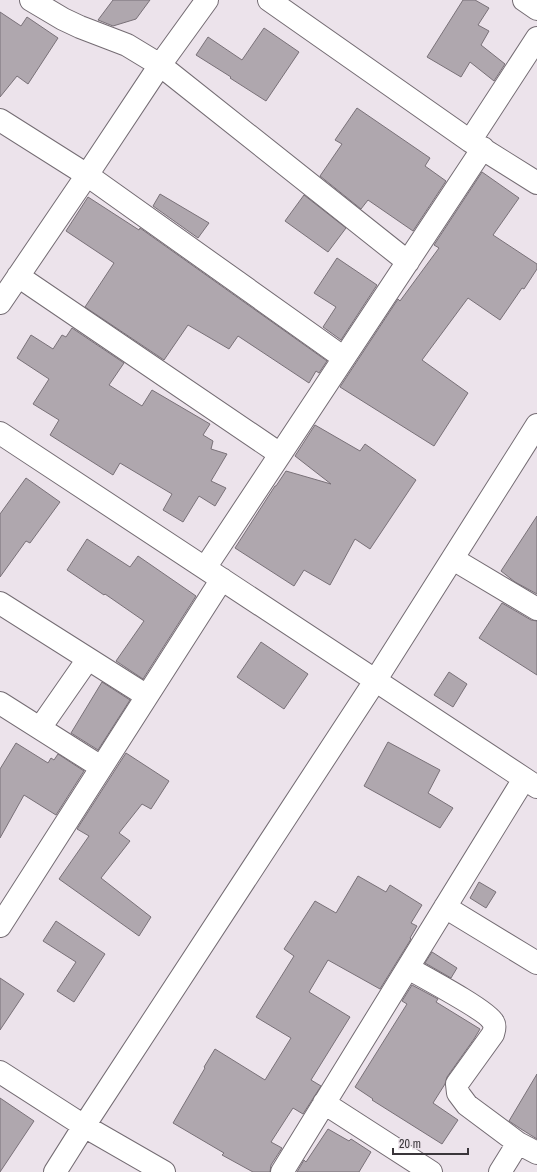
<svg xmlns="http://www.w3.org/2000/svg" width="537" height="1172" viewBox="0 0 537 1172" font-family="'Archivo Narrow',sans-serif">
<style>
.building{fill:#afa7ae;stroke:#797178}
.lines{fill:none;stroke-linecap:round;stroke-linejoin:round}
.minor-casing{stroke:#746c73;stroke-width:24}
.minor{stroke:#fff;stroke-width:22}
</style>
<rect width="100%" height="100%" fill="#ece3eb"/>
<path class="building" d="M 113,0 L 150,0 L 136,19 L 113,26 L 98,20 Z
M 463,0 L 475,0 L 489,8 L 478,25 L 489,31 L 481,45 L 505,64 L 494,81 L 470,62 L 461,77 L 427,57 Z
M 0,12 L 21,26 L 27,17 L 58,38 L 28,84 L 17,76 L 0,97 Z
M 264,28 L 299,52 L 266,101 L 230,78 L 231,77 L 196,55 L 208,37 L 242,60 Z
M 357,108 L 430,158 L 425,166 L 446,181 L 413,231 L 368,200 L 361,209 L 320,176 L 342,144 L 335,140 Z
M 482,172 L 519,198 L 493,235 L 537,264 L 537,269 L 524,289 L 522,288 L 500,320 L 468,298 L 422,360 L 468,393 L 434,446 L 340,387 L 398,299 L 400,301 L 439,248 L 434,245 Z
M 160,194 L 209,223 L 198,238 L 153,206 Z
M 304,195 L 346,228 L 328,252 L 285,221 Z
M 88,197 L 139,230 L 140,228 L 327,361 L 319,373 L 316,371 L 309,383 L 238,336 L 229,349 L 188,325 L 164,360 L 85,307 L 114,263 L 66,231 Z
M 337,258 L 377,285 L 341,340 L 323,327 L 336,307 L 314,293 Z
M 72,328 L 124,363 L 109,385 L 142,406 L 152,390 L 210,424 L 203,435 L 213,441 L 211,449 L 227,454 L 211,481 L 226,488 L 215,506 L 199,496 L 183,522 L 163,510 L 172,494 L 120,463 L 113,475 L 50,435 L 59,420 L 33,404 L 49,379 L 17,358 L 31,335 L 53,349 L 62,335 L 66,337 Z
M 315,425 L 360,451 L 365,444 L 416,480 L 370,549 L 355,539 L 330,585 L 304,570 L 294,586 L 235,548 L 275,486 L 276,486 L 286,471 L 331,484 L 295,456 Z
M 26,478 L 60,502 L 30,543 L 26,541 L 0,577 L 0,514 Z
M 537,516 L 537,594 L 515,582 L 501,571 Z
M 87,539 L 130,567 L 138,556 L 196,596 L 143,679 L 116,661 L 144,621 L 105,594 L 104,595 L 67,570 Z
M 502,603 L 531,620 L 537,621 L 537,675 L 479,638 Z
M 261,642 L 308,674 L 284,709 L 237,677 Z
M 449,672 L 467,684 L 453,707 L 434,695 Z
M 102,682 L 130,700 L 98,750 L 71,733 Z
M 388,742 L 440,770 L 428,793 L 453,808 L 440,828 L 364,786 Z
M 16,743 L 48,763 L 51,758 L 54,760 L 58,754 L 84,771 L 56,815 L 24,795 L 0,838 L 0,769 Z
M 126,753 L 169,781 L 151,809 L 142,804 L 119,833 L 130,841 L 101,878 L 151,917 L 139,936 L 59,879 L 89,836 L 77,829 Z
M 358,876 L 386,892 L 390,885 L 422,905 L 411,923 L 417,926 L 410,938 L 411,939 L 380,989 L 328,960 L 309,992 L 350,1017 L 311,1080 L 321,1086 L 303,1114 L 293,1108 L 271,1142 L 282,1148 L 271,1165 L 270,1172 L 253,1172 L 222,1155 L 224,1153 L 173,1123 L 205,1068 L 204,1067 L 215,1049 L 265,1080 L 291,1038 L 256,1017 L 294,956 L 284,949 L 315,901 L 336,913 Z
M 479,882 L 496,892 L 486,908 L 470,898 Z
M 56,921 L 105,954 L 74,1002 L 57,991 L 76,962 L 43,941 Z
M 432,952 L 457,968 L 451,978 L 425,963 Z
M 0,978 L 24,994 L 0,1030 Z
M 412,985 L 438,999 L 436,1002 L 480,1029 L 474,1039 L 447,1077 L 445,1084 L 433,1103 L 458,1120 L 442,1144 L 372,1100 L 373,1099 L 355,1087 L 407,1004 L 402,1001 Z
M 537,1074 L 537,1139 L 521,1129 L 509,1121 Z
M 0,1098 L 34,1121 L 0,1172 Z
M 328,1129 L 349,1141 L 351,1139 L 371,1152 L 359,1172 L 297,1172 L 304,1160 L 306,1162 Z"/>
<g class="lines">
<defs>
<path id="minor" d="M 31,0 L 63,19 L 80,27 L 127,45 L 160,65 L 408,262
M 269,0 L 470,141 L 537,183
M 524,0 L 537,9
M 0,120 L 87,175 L 344,358
M 470,141 L 537,38
M 18,276 L 280,454
M 0,303 L 87,175 L 160,65 L 207,0
M 0,433 L 537,787
M 453,559 L 537,609
M 205,568 L 483,148
M 0,603 L 147,696
M 0,703 L 101,767
M 40,728 L 88,659
M 445,907 L 537,963
M 0,926 L 222,579
M 408,968 C 422,976 488,1011 493,1022 C 496,1026 494,1030 493,1034 L 457,1084 L 458,1093 L 467,1105 L 518,1143 L 537,1153
M 0,1072 L 84,1126 L 164,1172
M 324,1103 L 431,1172
M 55,1172 L 84,1126 L 375,681 L 537,425
M 282,1172 L 524,779
M 500,1172 L 518,1143"/>
</defs>
<use href="#minor" class="minor-casing"/>
<use href="#minor" class="minor"/>
</g>
<path d="M393 1148v6h75v-6" fill="none" stroke="#3a363a" stroke-width="2"/>
<text x="399" y="1148" font-size="12" fill="#3a363a" stroke="#ece3eb" stroke-width="3" paint-order="stroke">20 m</text>
</svg>
